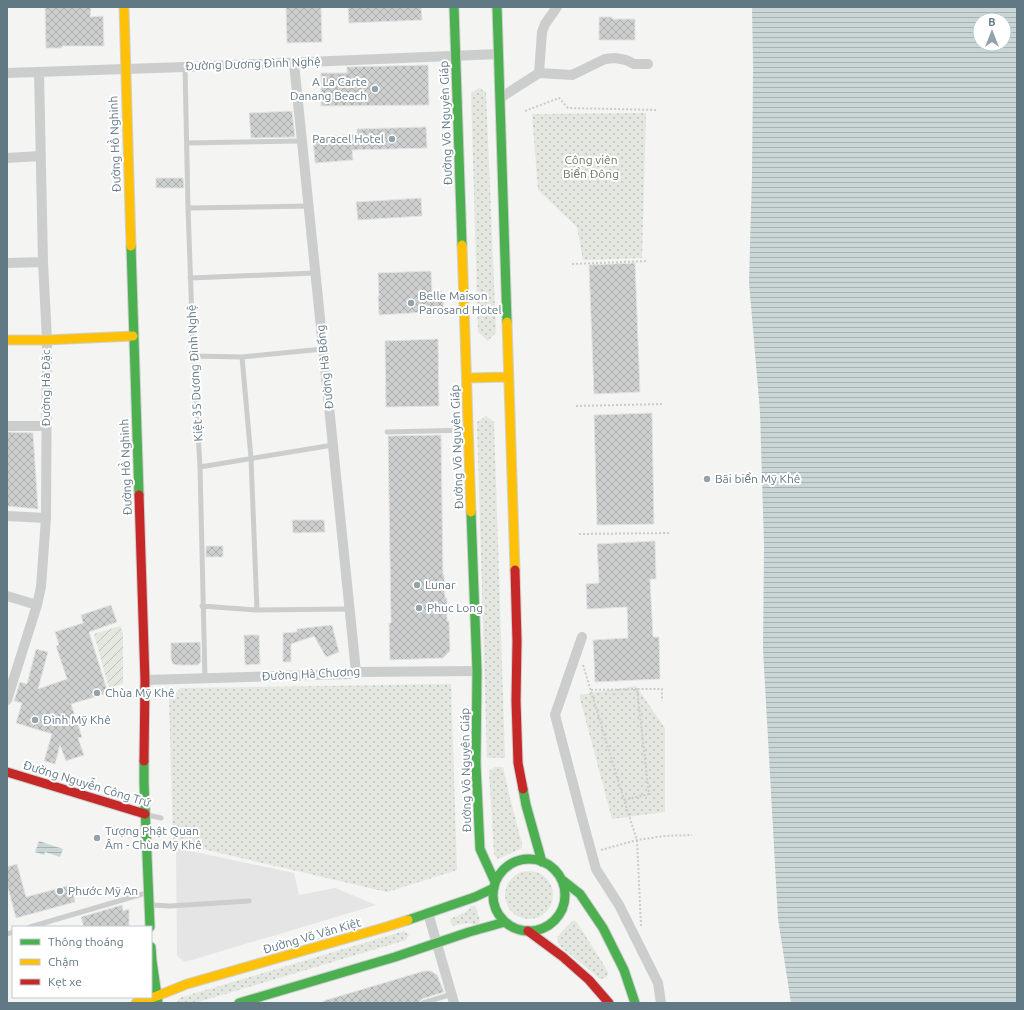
<svg xmlns="http://www.w3.org/2000/svg" width="1024" height="1010" viewBox="0 0 1024 1010" font-family="Ubuntu,sans-serif">
<style>
.built{fill:#e4e5e4}
.grass{fill:url(#grass-dots)}
.garden{fill:url(#garden-furrows)}
.water{fill:url(#water-rules);fill-rule:evenodd}
.building{fill:url(#building-cross-hatch);stroke:#e3e3e2}
.lines{fill:none;stroke-linecap:round;stroke-linejoin:round}
.fast-casing{stroke:#cfd1d2;stroke-width:11}
.slow-casing{stroke:#cfd1d2;stroke-width:11}
.jam-casing{stroke:#cfd1d2;stroke-width:11}
.path{stroke:#cacbcc;stroke-width:2;stroke-dasharray:2 2;stroke-linecap:butt}
.lane{stroke:#cccdcd;stroke-width:5}
.street{stroke:#cccdcd;stroke-width:10}
.fast{stroke:#4caf50;stroke-width:9}
.slow{stroke:#ffc107;stroke-width:9}
.jam{stroke:#c62828;stroke-width:9}
.poi-dot{fill:#94a3ab;stroke:#fff;stroke-width:1.5}
.labels{text-anchor:middle;stroke-width:4;stroke-linejoin:round;paint-order:stroke}
.street-label{font-size:12px;fill:#617885;stroke:#fff}
.poi-label{font-size:12px;fill:#617885;stroke:#fff;text-anchor:start}
.park-label{font-size:12px;fill:#697b61;stroke:#fff}
</style>
<defs>
<pattern id="grass-dots" width="8" height="8" patternUnits="userSpaceOnUse"><rect width="8" height="8" fill="#e4e7e0"/><path d="M2 2h.1M6 6h.1" fill="none" stroke="#bcc0bb" stroke-width="1.8" stroke-linecap="round"/></pattern>
<pattern id="garden-furrows" width="10" height="10" patternUnits="userSpaceOnUse"><rect width="10" height="10" fill="#e4e7e0"/><path d="M-1 1l2-2M0 10L10 0M9 11l2-2" fill="none" stroke="#bcc0bb"/></pattern>
<pattern id="water-rules" width="6" height="5" patternUnits="userSpaceOnUse"><rect width="6" height="5" fill="#cad5d6"/><path d="M0 2.5h6" fill="none" stroke="#a7b2b3"/></pattern>
<pattern id="building-cross-hatch" width="8" height="8" patternUnits="userSpaceOnUse"><rect width="8" height="8" fill="#cdcfcf"/><path d="M0 0l8 8M0 8l8-8" fill="none" stroke="#aaadae"/></pattern>
</defs>
<rect width="100%" height="100%" fill="#f4f4f2"/>
<path class="built" d="M 176,848 L 294,873 L 299,895 L 335,888 L 376,905 L 185,962 L 177,956 Z"/>
<path class="grass" d="M 479,88 L 486,92 L 496,332 L 488,341 L 478,332 L 471,93 Z
M 646,113 L 642,258 L 583,260 L 577,227 L 538,190 L 532,114 Z
M 486,416 L 494,422 L 505,758 L 487,758 L 477,422 Z
M 451,684 L 457,870 L 387,892 L 173,842 L 169,698 L 181,688 Z
M 636,686 L 665,728 L 665,812 L 612,819 L 579,695 Z
M 495,767 L 503,767 L 509,794 L 522,844 L 522,848 L 498,859 L 494,854 L 489,771 Z
M505 895a24 24 0 1 1 48 0a24 24 0 1 1-48 0Z
M 471,906 L 476,907 L 480,921 L 477,925 L 468,923 L 452,926 L 450,919 L 466,912 Z
M 572,921 L 576,921 L 604,965 L 608,972 L 608,975 L 605,978 L 600,979 L 559,945 L 557,937 Z
M 404,931 L 409,935 L 406,940 L 195,1003 L 177,1003 L 179,998 Z"/>
<path class="garden" d="M 120,626 L 123,633 L 123,684 L 109,688 L 94,634 Z"/>
<path class="water" d="M 752,7 L 1017,7 L 1017,1003 L 791,1003 L 778,919 L 763,649 L 764,546 L 760,412 L 749,282 L 752,175 L 753,67 ZM 980,20 L 1004,20 L 1004,44 L 980,44 Z
M 39,841 L 63,849 L 60,857 L 45,852 L 44,855 L 35,852 Z"/>
<path class="building" d="M 45,7 L 91,7 L 90,17 L 103,16 L 104,46 L 62,46 L 62,48 L 46,48 Z
M 286,7 L 321,7 L 322,42 L 287,43 Z
M 348,7 L 421,7 L 422,20 L 349,23 Z
M 599,17 L 612,17 L 612,19 L 635,19 L 635,40 L 599,40 Z
M 428,65 L 429,105 L 321,106 L 321,73 L 347,73 L 347,67 Z
M 292,111 L 295,137 L 251,138 L 249,113 Z
M 426,127 L 427,148 L 352,150 L 353,160 L 315,163 L 313,138 L 357,134 L 357,129 Z
M 156,178 L 183,178 L 184,188 L 156,188 Z
M 421,198 L 422,216 L 358,220 L 356,202 Z
M 635,263 L 640,392 L 594,394 L 589,265 Z
M 431,271 L 432,292 L 442,291 L 444,311 L 379,315 L 378,296 L 379,296 L 378,273 Z
M 438,339 L 439,406 L 386,407 L 385,341 Z
M 652,413 L 654,524 L 597,525 L 594,415 Z
M 7,432 L 33,433 L 38,509 L 7,506 Z
M 441,435 L 443,575 L 444,575 L 445,598 L 447,598 L 447,621 L 449,621 L 450,651 L 443,658 L 390,660 L 389,623 L 391,623 L 388,436 Z
M 292,520 L 324,520 L 325,532 L 293,533 Z
M 655,541 L 656,579 L 650,579 L 653,637 L 659,637 L 660,679 L 595,682 L 593,640 L 628,638 L 627,607 L 587,609 L 586,584 L 599,583 L 597,544 Z
M 206,546 L 223,546 L 223,557 L 206,557 Z
M 111,605 L 117,622 L 89,632 L 108,693 L 71,704 L 82,737 L 78,738 L 84,755 L 66,761 L 60,745 L 55,764 L 44,761 L 52,734 L 16,723 L 22,703 L 14,701 L 20,682 L 27,684 L 36,649 L 48,652 L 38,689 L 67,679 L 56,646 L 59,645 L 55,632 L 83,623 L 81,615 Z
M 332,625 L 339,652 L 326,657 L 314,636 L 291,644 L 291,662 L 283,662 L 283,633 L 297,632 L 297,629 Z
M 244,635 L 259,635 L 260,664 L 245,665 Z
M 200,642 L 201,662 L 198,665 L 177,665 L 173,664 L 171,659 L 171,643 Z
M 17,864 L 26,897 L 71,885 L 75,902 L 16,918 L 7,884 L 7,867 Z
M 122,905 L 123,911 L 129,909 L 129,927 L 84,927 L 81,917 Z
M 424,971 L 431,971 L 437,975 L 444,992 L 422,999 L 420,1001 L 419,1003 L 323,1003 L 323,1001 Z"/>
<g class="lines">
<defs>
<path id="fast" d="M 454,7 L 462,245
M 497,7 L 507,322
M 131,246 L 139,495
M 471,512 L 477,671 L 476,764 L 480,849 L 495,882
M 144,761 L 144,783 L 150,927
M 523,789 L 526,805 L 542,862
M493 895a36 36 0 1 1 72 0a36 36 0 1 1-72 0Z
M 561,879 L 580,894 L 603,928 L 624,970 L 635,1003
M 408,920 L 475,897 L 494,888
M 151,947 L 152,961 L 158,1003
M 239,1003 L 395,957 L 469,932 L 505,922"/>
<path id="slow" d="M 124,7 L 131,246
M 462,245 L 471,512
M 507,322 L 515,570
M 7,340 L 47,340 L 133,336
M 467,378 L 508,377
M 136,1003 L 157,996 L 187,984 L 386,927 L 408,920"/>
<path id="jam" d="M 139,495 L 145,680 L 144,761
M 515,570 L 517,641 L 516,701 L 518,763 L 523,789
M 7,772 L 145,814
M 528,931 L 563,957 L 589,980 L 609,1003"/>
</defs>
<use href="#fast" class="fast-casing"/>
<use href="#slow" class="slow-casing"/>
<use href="#jam" class="jam-casing"/>
<path class="path" d="M 525,111 L 559,98 L 568,108 L 658,110
M 572,264 L 648,261
M 576,406 L 663,404
M 579,534 L 671,533
M 583,665 L 624,800
M 591,690 L 637,689
M 601,850 L 637,840 L 665,836 L 692,835
M 641,926 L 637,840 L 624,800 L 649,794 L 637,689 L 662,689 L 662,701"/>
<path class="lane" d="M 185,67 L 188,208 L 193,347 L 200,467 L 205,678
M 187,143 L 302,141
M 188,208 L 309,206
M 190,278 L 315,273
M 193,356 L 242,357 L 323,349
M 242,357 L 251,458 L 257,610
M 387,432 L 468,430
M 200,467 L 333,445
M 202,606 L 257,610 L 349,609
M 148,815 L 161,818
M 150,905 L 170,906 L 249,901
M 30,927 L 146,893
M 7,934 L 13,932
M 423,1003 L 452,994"/>
<path class="street" d="M 294,63 L 356,672
M 7,73 L 185,67 L 498,54
M 539,73 L 542,32 L 545,24 L 557,7
M 500,98 L 539,73 L 572,75 L 605,59 L 615,58 L 626,60 L 634,64 L 648,64
M 7,158 L 40,156
M 7,263 L 43,262
M 7,426 L 46,426
M 7,516 L 46,518
M 7,596 L 37,605
M 582,637 L 555,715 L 582,818 L 596,869 L 619,905 L 658,983 L 661,1003
M 145,680 L 349,674 L 356,672 L 477,671
M 7,700 L 37,605 L 41,587 L 46,518 L 47,340 L 43,262 L 39,72
M 428,913 L 454,1003"/>
<use href="#fast" class="fast"/>
<use href="#slow" class="slow"/>
<use href="#jam" class="jam"/>
</g>
<g class="poi-dot">
<circle cx="375" cy="89" r="4"/>
<circle cx="392" cy="139" r="4"/>
<circle cx="411" cy="303" r="4"/>
<circle cx="707" cy="479" r="4"/>
<circle cx="417" cy="585" r="4"/>
<circle cx="419" cy="608" r="4"/>
<circle cx="97" cy="693" r="4"/>
<circle cx="35" cy="720" r="4"/>
<circle cx="97" cy="838" r="4"/>
<circle cx="60" cy="891" r="4"/>
</g>
<g class="labels">
<g class="street-label">
<text transform="translate(253 64) rotate(-2)" y="4">Đường Dương Đình Nghệ</text>
<text transform="translate(446 123) rotate(-92)" y="4">Đường Võ Nguyên Giáp</text>
<text transform="translate(115 144) rotate(-92)" y="4">Đường Hồ Nghinh</text>
<text transform="translate(325 367) rotate(-96)" y="4">Đường Hà Bổng</text>
<text transform="translate(195 373) rotate(-93)" y="4">Kiệt 35 Dương Đình Nghệ</text>
<text transform="translate(46 388) rotate(-90)" y="4">Đường Hà Đặc</text>
<text transform="translate(457 447) rotate(-92)" y="4">Đường Võ Nguyên Giáp</text>
<text transform="translate(126 467) rotate(-92)" y="4">Đường Hồ Nghinh</text>
<text transform="translate(311 674) rotate(-3)" y="4">Đường Hà Chương</text>
<text transform="translate(466 770) rotate(-91)" y="4">Đường Võ Nguyên Giáp</text>
<text transform="translate(87 784) rotate(17)" y="4">Đường Nguyễn Công Trứ</text>
<text transform="translate(312 936) rotate(-16)" y="4">Đường Võ Văn Kiệt</text>
</g>
<g class="poi-label">
<text x="367" y="86" text-anchor="end">A La Carte<tspan x="367" dy="14">Danang Beach</tspan></text>
<text x="384" y="143" text-anchor="end">Paracel Hotel</text>
<text x="419" y="300">Belle Maison<tspan x="419" dy="14">Parosand Hotel</tspan></text>
<text x="715" y="483">Bãi biển Mỹ Khê</text>
<text x="425" y="589">Lunar</text>
<text x="427" y="612">Phuc Long</text>
<text x="105" y="697">Chùa Mỹ Khê</text>
<text x="43" y="724">Đình Mỹ Khê</text>
<text x="105" y="835">Tượng Phật Quan<tspan x="105" dy="14">Âm - Chùa Mỹ Khê</tspan></text>
<text x="68" y="895">Phước Mỹ An</text>
</g>
<g class="park-label">
<text x="591" y="164">Công viên<tspan x="591" dy="14">Biển Đông</tspan></text>
</g>
</g>
<rect width="1024" height="1010" fill="none" stroke="#617885" stroke-width="16"/>
<rect x="12" y="926" width="140" height="72" fill="#ffffff" stroke="#c0c9ce"/>
<rect x="20" y="939" width="20" height="6" fill="#4caf50" stroke="#c0c9ce"/>
<text x="48" y="946" font-size="12" fill="#617885">Thông thoáng</text>
<rect x="20" y="959" width="20" height="6" fill="#ffc107" stroke="#c0c9ce"/>
<text x="48" y="966" font-size="12" fill="#617885">Chậm</text>
<rect x="20" y="979" width="20" height="6" fill="#c62828" stroke="#c0c9ce"/>
<text x="48" y="986" font-size="12" fill="#617885">Kẹt xe</text>
<g transform="translate(992 32)"><circle r="19" fill="#ffffff" stroke="#c0c9ce"/>
<path d="M0-3L7 15L0 10L-7 15Z" fill="#94a3ab"/>
<text y="-6" font-size="11" font-weight="bold" text-anchor="middle" fill="#617885">B</text>
</g>
</svg>
